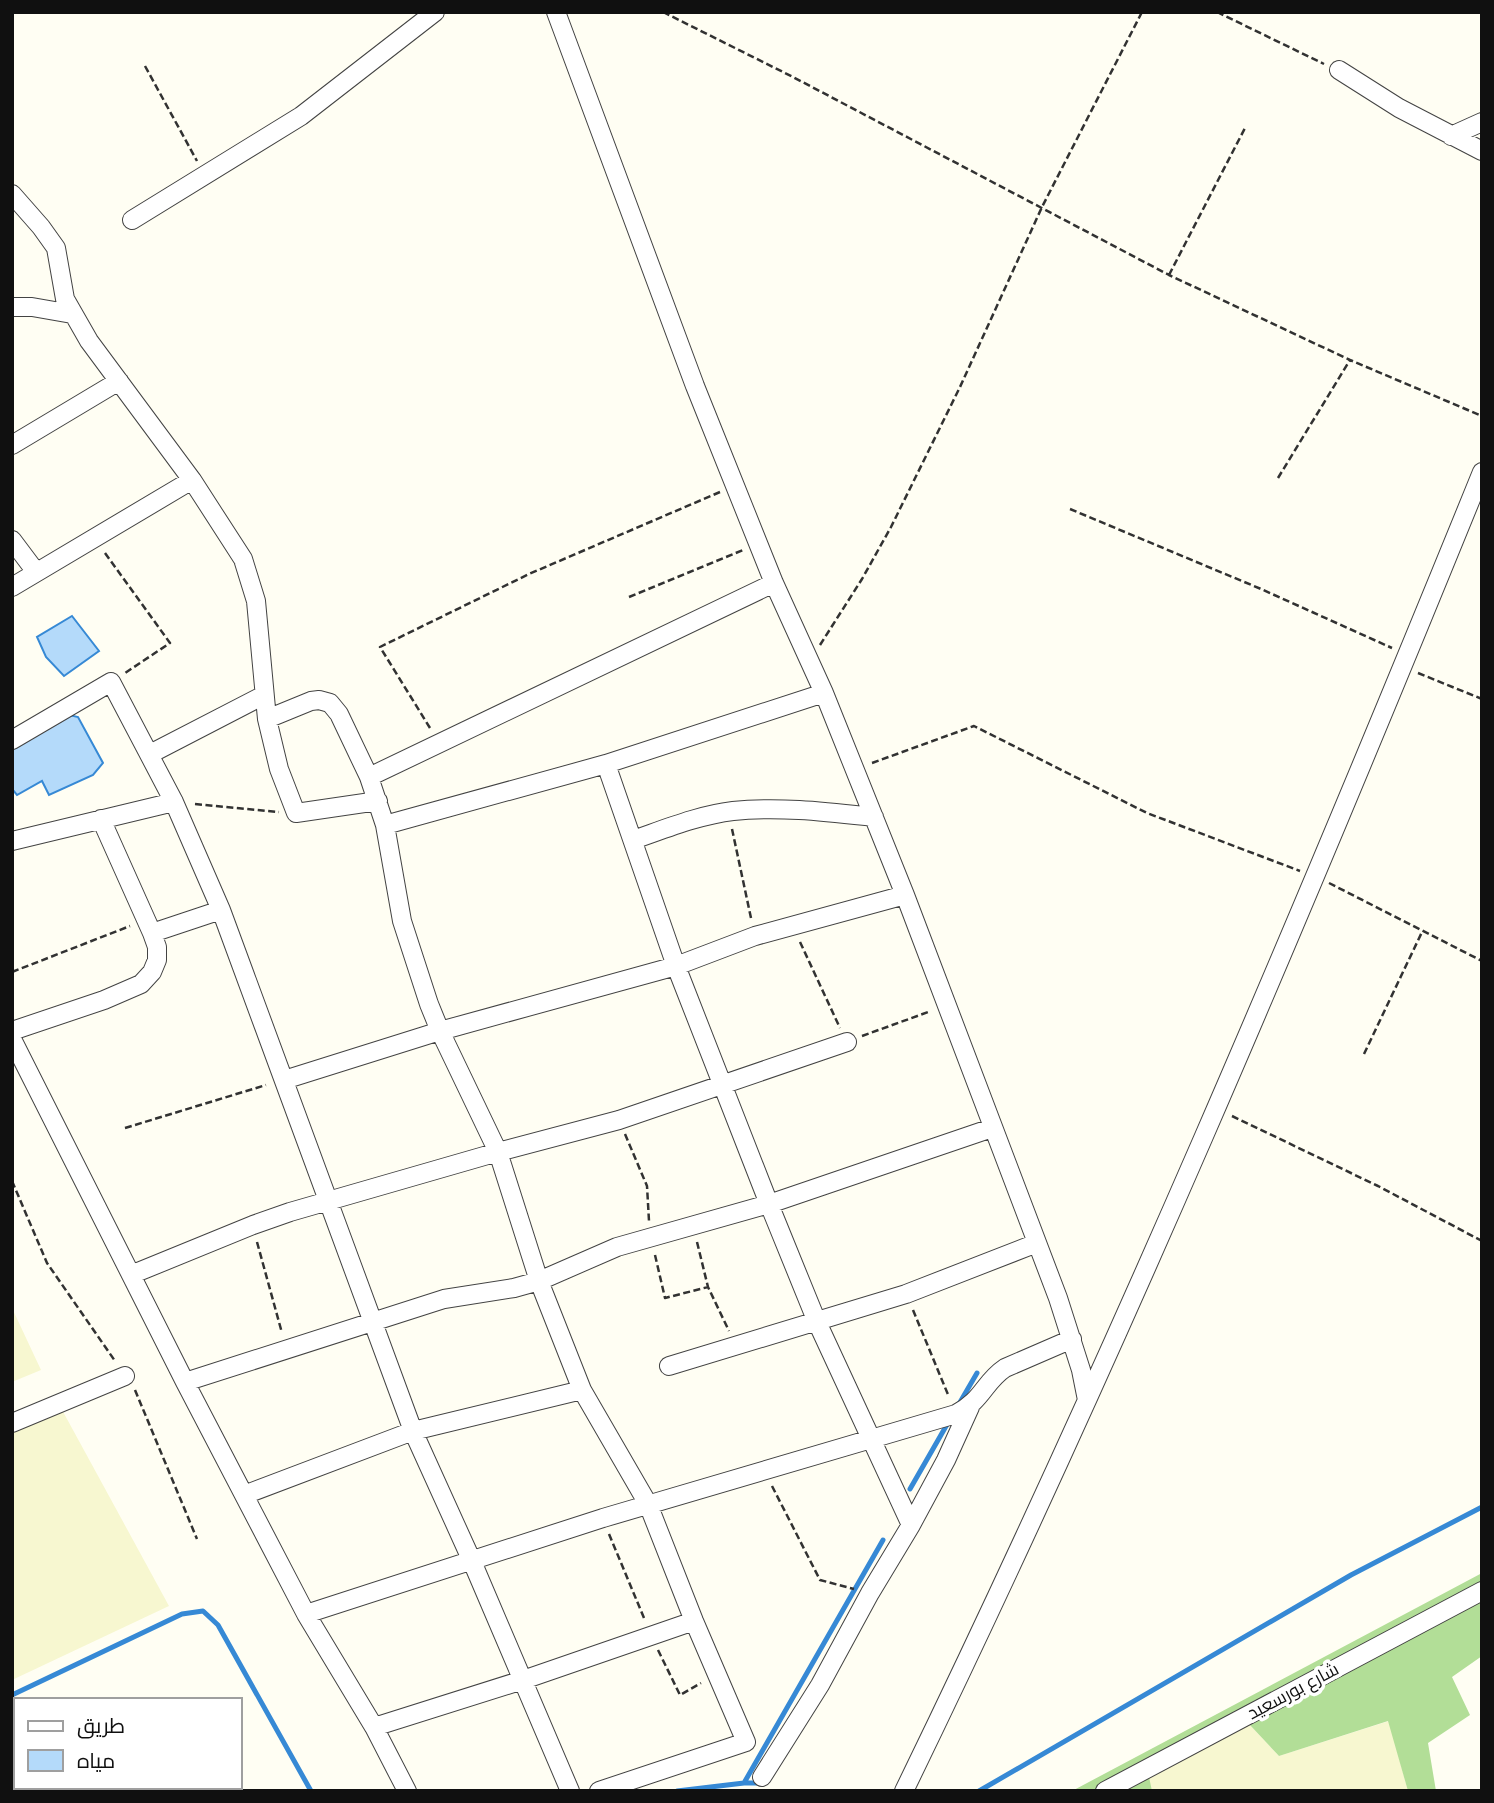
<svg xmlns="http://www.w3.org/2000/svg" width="1494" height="1803" viewBox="0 0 1494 1803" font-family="'Source Serif 4',Cairo,serif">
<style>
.farmland{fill:#f7f7d0}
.forest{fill:#b2de97}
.water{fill:#b4dafa;stroke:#3689d5;stroke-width:2}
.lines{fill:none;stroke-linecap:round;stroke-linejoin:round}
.stream{stroke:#3689d5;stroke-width:5}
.street-casing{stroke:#434343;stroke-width:20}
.path{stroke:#323232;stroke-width:2.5;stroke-dasharray:7 3.5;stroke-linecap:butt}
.street{stroke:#fff;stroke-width:18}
.labels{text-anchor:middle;stroke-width:7;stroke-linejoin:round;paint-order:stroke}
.street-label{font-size:18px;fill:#101010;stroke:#fff}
</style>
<rect width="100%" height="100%" fill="#fffef3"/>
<path class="farmland" d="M 12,1308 L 41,1370 L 12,1382 Z
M 55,1397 L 169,1606 L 12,1680 L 12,1415 Z
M 1389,1721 L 1408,1791 L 1152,1791 L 1148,1777 L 1249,1724 L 1279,1756 Z"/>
<path class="forest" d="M 1482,1573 L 1482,1656 L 1452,1677 L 1470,1715 L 1428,1743 L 1436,1791 L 1408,1791 L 1388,1721 L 1279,1756 L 1249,1724 L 1149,1777 L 1152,1791 L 1072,1791 Z"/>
<path class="water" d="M 72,616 L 99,651 L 64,676 L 46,657 L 37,637 Z
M 65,714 L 78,717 L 103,763 L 93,775 L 49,795 L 42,781 L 17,795 L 12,789 L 12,747 Z"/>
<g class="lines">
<path class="stream" d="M 959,1404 L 977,1373
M 910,1489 L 949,1421
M 12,1695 L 182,1614 L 203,1611 L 218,1625 L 311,1791
M 744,1783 L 883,1540
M 677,1791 L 744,1783 L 761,1783
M 979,1791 L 1351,1575 L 1482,1507"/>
<defs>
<path id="street" d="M 556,12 L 695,386 L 774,583 L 824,693 L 905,895 L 1058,1298 L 1081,1370 L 1087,1400
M 1339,70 L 1399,108 L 1482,151
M 1451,136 L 1482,122
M 12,194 L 41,227 L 56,248 L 65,299 L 89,341 L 192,480 L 243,559 L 256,601 L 267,719 L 279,769 L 296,813 L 378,801
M 132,220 L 301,116 L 435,12
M 12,307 L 32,307 L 72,314
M 12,445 L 119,381
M 12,540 L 36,572
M 12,587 L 192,480
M 267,719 L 311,701 L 319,700 L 330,703 L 339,714 L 369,777 L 385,825 L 402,921 L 429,1004 L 440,1031 L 498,1152 L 539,1281 L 582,1390 L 648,1504 L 694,1621 L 746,1742 L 599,1791
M 12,740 L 111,682 L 174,802 L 221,910 L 413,1431 L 471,1559 L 570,1791
M 150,754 L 264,695
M 606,764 L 676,966 L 769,1204 L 817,1322 L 911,1525
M 369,777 L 774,583
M 385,825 L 606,764 L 824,693
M 633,840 C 665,829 699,815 733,811 C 779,806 828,812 874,817
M 12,841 L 174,802
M 152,933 L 221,910
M 12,1031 L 104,1000 L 141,984 L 152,972 L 157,960 L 157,947 L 152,933 L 101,819
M 12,1039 L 185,1382 L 306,1614 L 374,1727 L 407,1791
M 284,1080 L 440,1031 L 676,966 L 755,936 L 905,895
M 133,1274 L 253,1225 L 290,1212 L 498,1152 L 619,1120 L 847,1042
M 669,1366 L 906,1294 L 1037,1243
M 185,1382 L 444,1299 L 514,1288 L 539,1281 L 617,1247 L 769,1204 L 992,1128
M 12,1423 L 125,1376
M 244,1495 L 413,1431 L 582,1390
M 306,1614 L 603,1518 L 956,1414 C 983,1400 984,1382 1005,1368 L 1072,1339
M 374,1727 L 523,1680 L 694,1621
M 762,1777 L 820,1685 L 870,1593 L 911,1525 L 946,1460 L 970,1407
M 904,1791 C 1114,1359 1301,917 1482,472
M 1105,1791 L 1482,1591"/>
</defs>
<use href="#street" class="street-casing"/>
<path class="path" d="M 663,12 L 793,77 L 1169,275 L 1350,360 L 1482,416
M 1217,12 L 1324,64
M 145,66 L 197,161
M 1169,275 L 1245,128
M 1278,478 L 1350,360
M 1070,509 L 1261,589 L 1392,648
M 105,553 L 170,643 L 125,673
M 629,597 L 743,550
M 820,645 L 862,579 L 891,527 L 960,387 L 1042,207 L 1142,12
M 1418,673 L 1482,699
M 430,728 L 380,647 L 529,574 L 720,492
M 872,763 L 974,726 L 1147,813 L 1300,871
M 195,804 L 279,812
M 732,829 L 751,918
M 1329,883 L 1482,961
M 800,942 L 840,1028
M 12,972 L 130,926
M 862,1036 L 931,1011
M 1364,1054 L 1422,932
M 1232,1116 L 1378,1186 L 1482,1241
M 125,1128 L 266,1085
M 625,1134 L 647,1186 L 649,1221
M 12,1181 L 47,1263 L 115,1361
M 257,1242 L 282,1333
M 697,1242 L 708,1287 L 729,1331
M 655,1255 L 665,1298 L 708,1287
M 913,1310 L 949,1397
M 135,1390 L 197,1539
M 772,1486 L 820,1580 L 854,1589
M 609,1534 L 644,1618
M 658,1650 L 680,1695 L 701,1683"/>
<use href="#street" class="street"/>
</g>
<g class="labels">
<g class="street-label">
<text transform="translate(1293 1691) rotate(-28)" y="6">شارع بورسعيد</text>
</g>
</g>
<rect width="1494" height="1803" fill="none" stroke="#101010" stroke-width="28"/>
<rect x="14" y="1698" width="228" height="91" fill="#ffffff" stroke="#9f9f9f" stroke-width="2"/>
<rect x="28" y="1721" width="35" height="10" fill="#ffffff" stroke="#9f9f9f" stroke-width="2"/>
<text x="77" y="1733" font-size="21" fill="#101010">طريق</text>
<rect x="28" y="1750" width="35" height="21" fill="#b4dafa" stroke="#9f9f9f" stroke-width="2"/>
<text x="77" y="1768" font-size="21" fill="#101010">مياه</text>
</svg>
